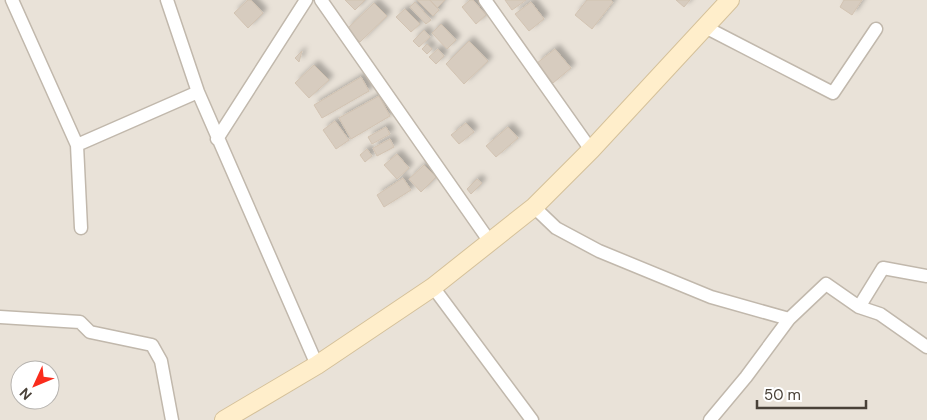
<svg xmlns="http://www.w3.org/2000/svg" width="927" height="420" viewBox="0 0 927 420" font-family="'DM Sans',sans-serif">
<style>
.residential{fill:#e9e2d8;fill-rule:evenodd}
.building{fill:#d7ccbf;stroke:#d2c3b2;filter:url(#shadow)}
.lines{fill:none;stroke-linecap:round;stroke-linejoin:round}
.street-casing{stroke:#c1b8ac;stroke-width:15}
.secondary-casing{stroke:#d5c19a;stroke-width:20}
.street{stroke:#fff;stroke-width:12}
.secondary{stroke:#ffeecb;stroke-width:18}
</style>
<defs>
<filter id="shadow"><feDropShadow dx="4.5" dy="-4.5" stdDeviation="2.5" flood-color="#0004"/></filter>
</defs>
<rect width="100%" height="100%" fill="#f5f1ea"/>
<path class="residential" d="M 0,0 L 927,0 L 927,420 L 0,420 ZM 20,370 L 50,370 L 50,400 L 20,400 Z"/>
<path class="building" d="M 248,0 L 251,0 L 263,13 L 248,28 L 234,13 Z
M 345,0 L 365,0 L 355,10 Z
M 417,0 L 430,0 L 439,10 L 433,16 Z
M 430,0 L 445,0 L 437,8 Z
M 470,0 L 473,0 L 486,15 L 476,24 L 462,7 Z
M 505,0 L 526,0 L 512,10 Z
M 587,0 L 611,0 L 613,2 L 592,29 L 575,15 Z
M 676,0 L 690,0 L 684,7 Z
M 844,0 L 862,0 L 852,15 L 840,7 Z
M 415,2 L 431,20 L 426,24 L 410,7 Z
M 531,2 L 544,19 L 529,31 L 515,14 Z
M 374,3 L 387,16 L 360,42 L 347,29 Z
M 405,9 L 420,24 L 411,32 L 396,17 Z
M 441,24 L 456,40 L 447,49 L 432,33 Z
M 424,30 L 430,37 L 419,47 L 413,41 Z
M 469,41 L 488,61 L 464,84 L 446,64 Z
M 427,44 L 432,49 L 427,54 L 422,49 Z
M 438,49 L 444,56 L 436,64 L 429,57 Z
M 555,49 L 571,68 L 553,83 L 537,63 Z
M 302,51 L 299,62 L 295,58 Z
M 314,65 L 329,80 L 309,98 L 295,83 Z
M 361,77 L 369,91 L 322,118 L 314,105 Z
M 379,96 L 390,116 L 351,139 L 339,118 Z
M 335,121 L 349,140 L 336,149 L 323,130 Z
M 466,123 L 474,132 L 459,144 L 451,135 Z
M 386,127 L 390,134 L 372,144 L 368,137 Z
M 508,127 L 518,138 L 496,157 L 486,146 Z
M 390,139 L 394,147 L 377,156 L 373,148 Z
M 367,149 L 372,156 L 365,162 L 360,155 Z
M 397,154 L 409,168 L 397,179 L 384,165 Z
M 424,165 L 436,177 L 421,192 L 409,179 Z
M 403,178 L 411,190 L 384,207 L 377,195 Z
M 477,179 L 482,183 L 471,194 L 467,189 Z"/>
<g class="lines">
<defs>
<path id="street" d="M 12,0 L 77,145 L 81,228
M 167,0 L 198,92 L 317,365
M 321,0 L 490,242
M 485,0 L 591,150
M 705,27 L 833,93 L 876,29
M 217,139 L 306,0
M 77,145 L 198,92
M 534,207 L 556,228 L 599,251 L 711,297 L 789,319
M 433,287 L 532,420
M 859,307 L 883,268 L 927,276
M 0,317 L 80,322 L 90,332 L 152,345 L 161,361 L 172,420
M 710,420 L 746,377 L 789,319 L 826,284 L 859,307 L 880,314 L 927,347"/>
<path id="secondary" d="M 224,420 L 317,365 L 433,287 L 534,207 L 591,150 L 730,0"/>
</defs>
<use href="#street" class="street-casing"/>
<use href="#secondary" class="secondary-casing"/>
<use href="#street" class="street"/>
<use href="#secondary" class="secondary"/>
</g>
<g transform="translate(35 385) rotate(226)"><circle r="24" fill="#ffffff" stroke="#b6b3af"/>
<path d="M0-4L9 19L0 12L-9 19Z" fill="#fa2c1c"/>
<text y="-8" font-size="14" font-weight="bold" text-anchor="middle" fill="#494138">N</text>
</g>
<path d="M757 400v8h109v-8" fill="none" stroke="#494138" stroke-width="2.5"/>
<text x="764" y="400" font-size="15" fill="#494138" stroke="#ffffff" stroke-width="4" paint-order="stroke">50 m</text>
</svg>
